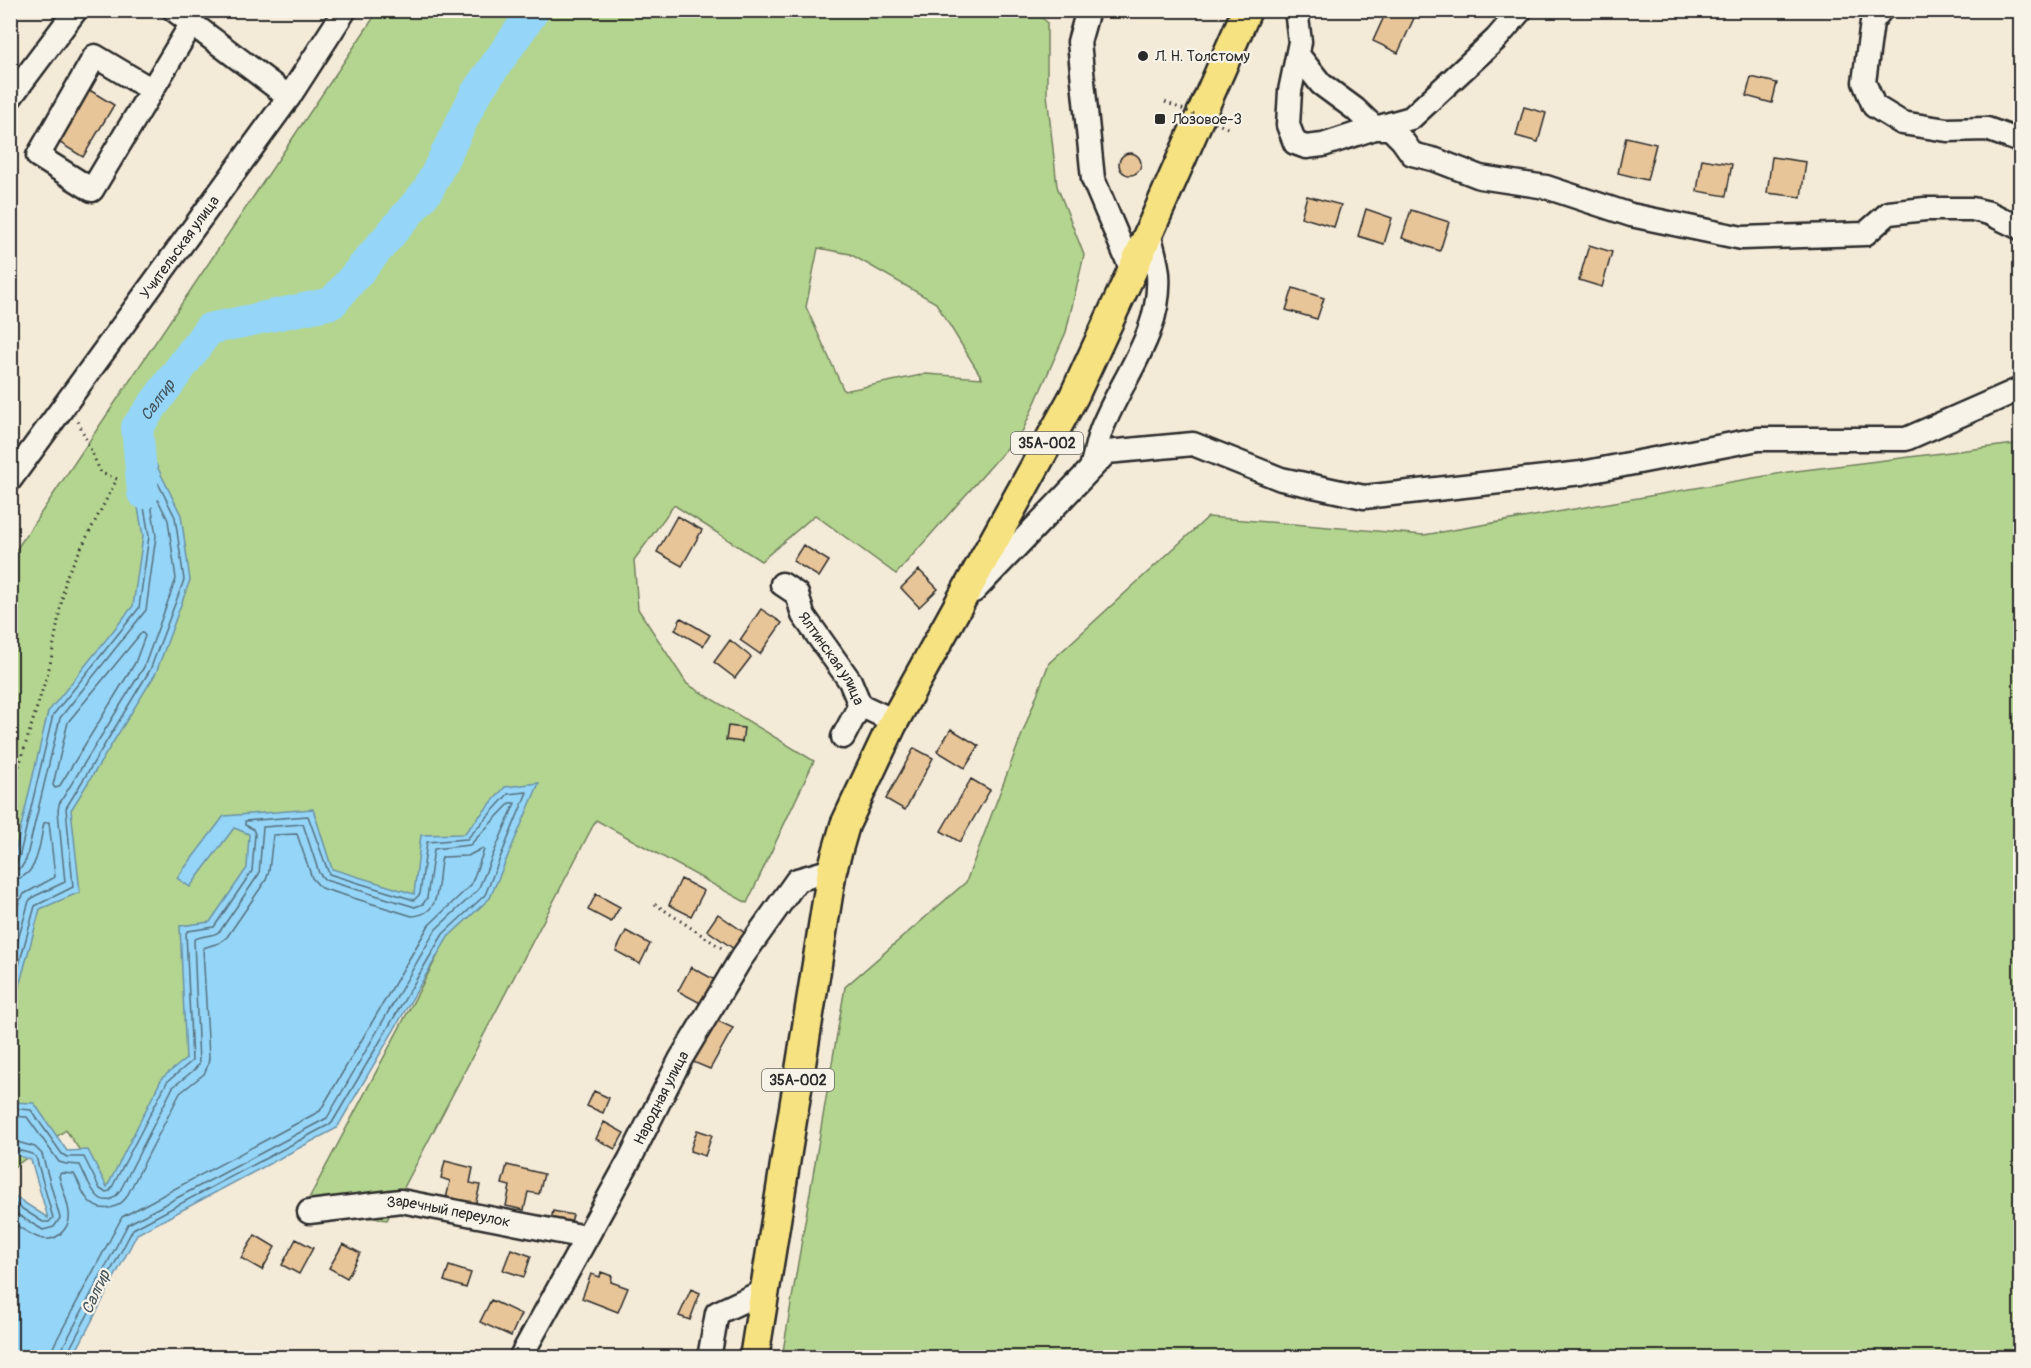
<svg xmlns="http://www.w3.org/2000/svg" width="2031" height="1368" viewBox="0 0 2031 1368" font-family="Pangolin,sans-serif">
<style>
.green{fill:#b4d58f;stroke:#70805d;stroke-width:1.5;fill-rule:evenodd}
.water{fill:#95d5f7;stroke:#6b91a5;stroke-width:1.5}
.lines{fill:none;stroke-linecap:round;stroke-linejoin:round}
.shore{stroke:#556f7d;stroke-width:1.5}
.river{stroke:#95d5f7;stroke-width:32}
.building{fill:#e7c598;stroke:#2b2b2b;stroke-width:1.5}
.minor-casing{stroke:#2b2b2b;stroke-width:27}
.major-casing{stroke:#2b2b2b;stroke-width:33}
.path{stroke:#2b2b2b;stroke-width:3;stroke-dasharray:1.5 4.5;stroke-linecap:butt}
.minor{stroke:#f7f3e8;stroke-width:22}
.major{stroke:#f7e281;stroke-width:28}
.path-bridge{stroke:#2b2b2b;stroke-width:3;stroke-dasharray:1.5 4.5;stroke-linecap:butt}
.poi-dot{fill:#2b2b2b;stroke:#f7f3e8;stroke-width:2}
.labels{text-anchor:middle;stroke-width:4.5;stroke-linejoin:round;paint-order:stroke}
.shield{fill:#f7f3e8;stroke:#686764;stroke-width:1.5}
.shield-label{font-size:14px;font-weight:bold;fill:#2b2b2b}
.poi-label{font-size:15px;fill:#2b2b2b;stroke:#f7f3e8;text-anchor:start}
.street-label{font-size:15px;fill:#2b2b2b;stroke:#f7f3e8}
.water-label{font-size:16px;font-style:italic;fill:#46565e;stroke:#f7f3e8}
</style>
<rect width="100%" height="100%" fill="#f4ead8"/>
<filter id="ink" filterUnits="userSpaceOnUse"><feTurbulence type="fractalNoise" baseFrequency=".0167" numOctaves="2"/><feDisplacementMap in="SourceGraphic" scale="12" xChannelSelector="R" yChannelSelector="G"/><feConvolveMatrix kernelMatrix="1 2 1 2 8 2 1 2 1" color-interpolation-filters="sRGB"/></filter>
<g filter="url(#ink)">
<path class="green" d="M 1032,10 L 1047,22 L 1047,94 L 1057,186 L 1084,255 L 1066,332 L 1023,430 L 896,574 L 815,515 L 761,561 L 674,505 L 634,560 L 638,609 L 687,684 L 814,761 L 747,903 L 596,820 L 387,1220 L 304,1208 L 438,955 L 321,910 L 114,1201 L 66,1130 L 11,1169 L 10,559 L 378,11 ZM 818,248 L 850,254 L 936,303 L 982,378 L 926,374 L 844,391 L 806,307 Z
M 2020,439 L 2020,1357 L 782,1357 L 845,987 L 966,882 L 1049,663 L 1208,517 L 1424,535 L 1788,472 L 2015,444 Z"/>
<path class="water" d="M 147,446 L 181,515 L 190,580 L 156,673 L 71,810 L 80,892 L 40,909 L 17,994 L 11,995 L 11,869 L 48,712 L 133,606 L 143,536 L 129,456 Z
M 539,783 L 490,898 L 448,937 L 337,1128 L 137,1234 L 73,1357 L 11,1357 L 11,1194 L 48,1218 L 31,1160 L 11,1153 L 11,1102 L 34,1103 L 67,1151 L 88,1150 L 107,1187 L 162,1078 L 186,1059 L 180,926 L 210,922 L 247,868 L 249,834 L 234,828 L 190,887 L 177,878 L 224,816 L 313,809 L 332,869 L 414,894 L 421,835 L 464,834 L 505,787 Z"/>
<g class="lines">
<path class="shore" d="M 142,632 L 145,636 L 135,663 L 59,787 L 55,788 L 53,785 L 68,722 Z
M 10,863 L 16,863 L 19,858 L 53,715 L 139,608 L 149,536 L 136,461 L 137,458 L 144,455 L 175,517 L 184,580 L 150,670 L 66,808 L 73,887 L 35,906 L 13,987 L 10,989
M 10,871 L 21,868 L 26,860 L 60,718 L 146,610 L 156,536 L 150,496 L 154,492 L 168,520 L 176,579 L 144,667 L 59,804 L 58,811 L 65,882 L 35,896 L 29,901 L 10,968
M 10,880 C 39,879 39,845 44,823 L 49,822 L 55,877 L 24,894 L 19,902 L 10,933
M 10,1108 L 31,1110 L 62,1154 L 67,1157 L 84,1157 L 100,1189 L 105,1192 L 110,1191 L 167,1082 L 192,1061 L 186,933 L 188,931 L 214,927 L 252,871 L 255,834 L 253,829 L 245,825 L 245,821 L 308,816 L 329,874 L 414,900 L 420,894 L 427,842 L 467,839 L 508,794 L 527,792 L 485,895 L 443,934 L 332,1123 L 133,1229 L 68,1352 L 68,1358
M 10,1116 L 27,1117 L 59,1162 L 66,1164 L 80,1165 C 87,1179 100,1218 120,1191 L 173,1087 L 194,1070 L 199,1064 L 194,940 C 201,934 212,938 220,931 L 259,874 L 263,827 L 303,824 L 319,873 L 325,880 L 415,907 L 423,904 L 427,898 L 434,849 L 470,845 L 510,803 L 515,803 L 478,890 L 436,929 L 327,1118 L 128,1224 L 62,1349 L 60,1358
M 10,1140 L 35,1147 L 42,1154 L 60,1218 L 54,1227 L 43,1230 L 10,1210
M 10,1148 L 32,1154 L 36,1157 L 53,1218 L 49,1222 L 43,1222 L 10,1201
M 10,1221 C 26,1231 48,1251 64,1230 C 68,1225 70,1219 69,1213 C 68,1201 62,1188 59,1176 L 61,1173 L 74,1174 C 79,1182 82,1193 88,1200 C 99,1213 116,1210 126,1198 L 180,1093 L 204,1074 L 208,1065 L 209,1057 L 203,948 L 219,943 L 227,937 L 266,880 L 269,871 L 273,835 L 297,834 L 312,878 L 321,888 L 412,916 C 444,915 436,879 442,857 L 468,856 L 481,849 L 484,850 L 471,885 L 429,925 L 320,1111 L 122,1217 L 54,1345 L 51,1358"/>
<path class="river" id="s1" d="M 143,493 L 137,427 L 209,329 L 332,303 L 428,190 L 476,93 L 534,10"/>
</g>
<path class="building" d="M 1387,10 L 1397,10 L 1414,18 L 1398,53 L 1373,41 Z
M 1751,77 L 1777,83 L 1772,103 L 1746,96 Z
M 83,86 L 114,105 L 83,157 L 52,138 Z
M 1524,107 L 1546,113 L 1538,142 L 1516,136 Z
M 1626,137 L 1656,144 L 1647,180 L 1618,173 Z
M1119 164a11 11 0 1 1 22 0a11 11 0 1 1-22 0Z
M 1772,157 L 1806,162 L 1801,197 L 1767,193 Z
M 1702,159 L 1732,164 L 1726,196 L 1697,191 Z
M 1307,196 L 1341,205 L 1334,227 L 1301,217 Z
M 1366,209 L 1392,218 L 1384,244 L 1358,236 Z
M 1411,210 L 1449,222 L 1440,251 L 1402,238 Z
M 1589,245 L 1612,252 L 1602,287 L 1579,280 Z
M 1293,288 L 1324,298 L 1317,319 L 1286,310 Z
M 677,516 L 702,530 L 682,566 L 657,552 Z
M 803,545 L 829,561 L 819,577 L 793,561 Z
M 919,570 L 938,589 L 919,607 L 901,588 Z
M 761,609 L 782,623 L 760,654 L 740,640 Z
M 681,618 L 710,635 L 703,646 L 675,630 Z
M 730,640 L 751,657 L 735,678 L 714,662 Z
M 728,726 L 744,728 L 742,742 L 726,740 Z
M 951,729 L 979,746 L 965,768 L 937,751 Z
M 914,748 L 933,758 L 905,810 L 886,799 Z
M 971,779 L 990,790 L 960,842 L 941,831 Z
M 681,879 L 704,891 L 691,916 L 669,905 Z
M 596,894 L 620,907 L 611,922 L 588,910 Z
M 718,914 L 745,933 L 734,949 L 707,930 Z
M 626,931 L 650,944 L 640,964 L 616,951 Z
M 691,967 L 717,981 L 704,1005 L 678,991 Z
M 716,1020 L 733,1028 L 710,1069 L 693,1062 Z
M 594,1091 L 609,1098 L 603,1113 L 587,1106 Z
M 604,1122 L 624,1133 L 615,1149 L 596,1139 Z
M 697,1130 L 712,1135 L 705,1156 L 690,1151 Z
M 445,1161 L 473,1168 L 470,1183 L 480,1185 L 475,1206 L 446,1199 L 450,1181 L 441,1178 Z
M 507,1165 L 544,1174 L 539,1194 L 528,1192 L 524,1210 L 506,1206 L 510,1186 L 502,1184 Z
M 553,1211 L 573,1215 L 569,1230 L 550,1225 Z
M 255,1235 L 275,1247 L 262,1270 L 241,1258 Z
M 296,1239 L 313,1248 L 299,1274 L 282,1265 Z
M 343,1244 L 360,1253 L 347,1278 L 329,1268 Z
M 511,1249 L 531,1256 L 524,1277 L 503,1270 Z
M 449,1266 L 471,1273 L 466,1288 L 444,1281 Z
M 601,1272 L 612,1276 L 611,1282 L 628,1288 L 618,1312 L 582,1298 L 591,1274 L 600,1277 Z
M 691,1289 L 700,1293 L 690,1320 L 679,1316 Z
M 491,1300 L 521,1314 L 511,1336 L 480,1322 Z"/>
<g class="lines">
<defs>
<g id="minor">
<path d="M 174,10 L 289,97"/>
<path d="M 1088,10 L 1079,42 L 1093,179 L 1132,271"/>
<path d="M 1296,10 L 1300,42 L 1290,91 L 1288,125 L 1295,143 L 1306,147 L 1323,145 L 1375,128 L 1390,128 L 1402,140 L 1412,154 L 1436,160 L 1480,177 L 1546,187 L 1631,215 L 1742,238 L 1865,234 L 1889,213 L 1925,209 L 1972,209 L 1989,213 L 2020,228"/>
<path d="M 1881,10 L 1872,22 L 1864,82 L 1874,106 L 1902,123 L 1947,130 L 1987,129 L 2020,141"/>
<path d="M 1298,55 L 1321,84 L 1355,109 L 1375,128 L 1411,118 L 1496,39 L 1521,10"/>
<path d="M 152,90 L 95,56 L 38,156 L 92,190 L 192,23"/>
<path d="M 10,98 L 76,10"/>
<path d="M 1091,468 C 1095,455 1097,440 1102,428 C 1123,376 1162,333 1158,274 C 1157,261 1152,246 1149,233"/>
<path id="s2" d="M 10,480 L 289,97 L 345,10"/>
<path id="s3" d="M 782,584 L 797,594 L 803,615 L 850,681 L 860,705 L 894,721"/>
<path d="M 974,591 L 1107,452 L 1193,444 L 1281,479 L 1364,497 L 1582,473 L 1758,439 L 1906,439 L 2020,389"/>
<path d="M 843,737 L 860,705"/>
<path id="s4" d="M 309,1212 L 401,1201 L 586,1237"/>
<path id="s5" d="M 520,1358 L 630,1159 L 680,1060 L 740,960 L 797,880 L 832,870"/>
<path d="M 709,1358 L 717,1313 L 764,1291"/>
</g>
<path id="major" d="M 754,1358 L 832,870 L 845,825 L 892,725 L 1074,396 L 1132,271 L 1247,10"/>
</defs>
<use href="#minor" class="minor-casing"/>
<use href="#major" class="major-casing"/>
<path class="path" d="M 10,795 L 50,665 L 66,577 L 117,479 L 101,473 L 78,421
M 655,904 L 723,949"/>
<use href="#minor" class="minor"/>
<use href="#major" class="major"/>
<path class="path-bridge" d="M 1165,102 L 1230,129"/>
</g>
</g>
<g class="poi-dot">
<circle cx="1143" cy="56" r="6"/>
<rect x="1154" y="113" width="12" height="12" rx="3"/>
</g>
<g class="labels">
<g class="shield">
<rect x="1011" y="432" width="72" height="22" rx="4.5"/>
<rect x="762" y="1069" width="72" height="22" rx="4.5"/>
</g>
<g class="shield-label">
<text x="1047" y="448">35А-002</text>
<text x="798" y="1085">35А-002</text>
</g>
<g class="poi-label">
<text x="1155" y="61">Л. Н. Толстому</text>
<text x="1172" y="124">Лозовое-3</text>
</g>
<g class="street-label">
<text dy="5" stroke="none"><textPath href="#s2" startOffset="288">Учительская улица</textPath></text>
<text dy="5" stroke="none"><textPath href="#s3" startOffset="92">Ялтинская улица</textPath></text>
<text dy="5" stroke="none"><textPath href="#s5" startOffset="296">Народная улица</textPath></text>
<text dy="5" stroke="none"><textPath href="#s4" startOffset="141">Заречный переулок</textPath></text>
</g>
<g class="water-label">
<text dy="6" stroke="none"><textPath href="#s1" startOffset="100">Салгир</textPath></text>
<text transform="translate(95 1292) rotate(-65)" y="6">Салгир</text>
</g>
</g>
<rect width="2031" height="1368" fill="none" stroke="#f7f3e8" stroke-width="36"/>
<rect x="18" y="18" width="1995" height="1332" fill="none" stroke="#2b2b2b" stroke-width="2" filter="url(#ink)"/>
</svg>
